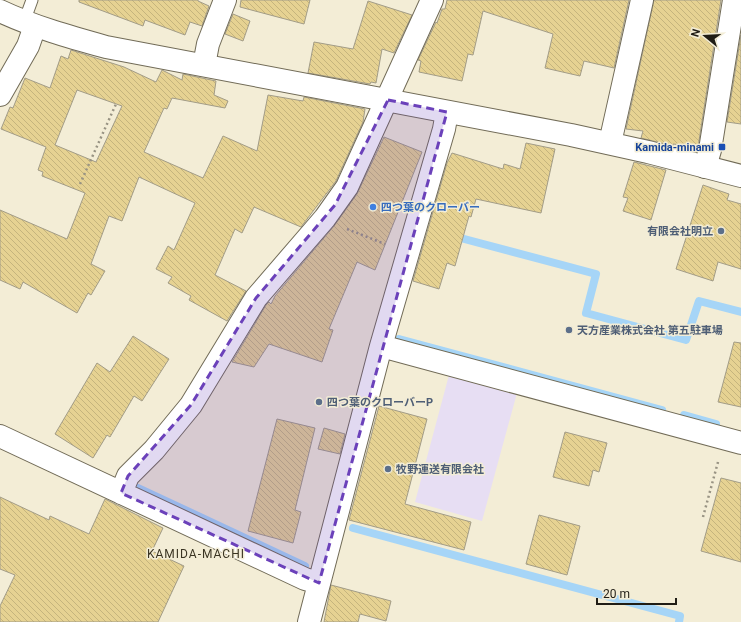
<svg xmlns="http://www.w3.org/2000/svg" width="741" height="622" viewBox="0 0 741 622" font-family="Roboto,'Noto Sans JP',sans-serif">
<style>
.industrial{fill:#e7def3}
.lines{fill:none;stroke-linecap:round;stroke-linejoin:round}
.stream{stroke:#a6d5f7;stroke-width:8}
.building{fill:url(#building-back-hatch);stroke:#a29c87;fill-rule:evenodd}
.lane-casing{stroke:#716b57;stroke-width:13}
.street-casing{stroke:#716b57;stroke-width:24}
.secondary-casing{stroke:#716b57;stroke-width:24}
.path{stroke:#989383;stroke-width:2.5;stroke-dasharray:2 3;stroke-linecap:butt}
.lane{stroke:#fff;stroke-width:11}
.street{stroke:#fff;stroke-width:22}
.secondary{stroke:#fff;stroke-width:22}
.marked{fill:#6b41ba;fill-opacity:0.2;stroke:#6b41ba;stroke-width:3;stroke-dasharray:8 5;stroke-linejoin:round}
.transit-dot{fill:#1a4fb4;stroke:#f3edd6;stroke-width:1.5}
.shop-dot{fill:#3f7fe0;stroke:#f3edd6;stroke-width:1.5}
.service-dot{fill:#5c6f8a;stroke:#f3edd6;stroke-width:1.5}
.labels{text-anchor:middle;stroke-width:3;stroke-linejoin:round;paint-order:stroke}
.transit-label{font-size:11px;font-weight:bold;fill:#164399;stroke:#f3edd6;text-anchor:end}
.shop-label{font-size:11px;font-weight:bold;fill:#366cbe;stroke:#f3edd6;text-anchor:start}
.service-label{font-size:11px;font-weight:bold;fill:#4e5e75;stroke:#f3edd6;text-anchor:start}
.neighbourhood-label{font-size:12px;letter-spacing:1px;fill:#3a3422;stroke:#f3edd6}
</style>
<defs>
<pattern id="building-back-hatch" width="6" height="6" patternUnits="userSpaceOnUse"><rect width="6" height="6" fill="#e6d292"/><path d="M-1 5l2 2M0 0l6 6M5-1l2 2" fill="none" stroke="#c5b47d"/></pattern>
</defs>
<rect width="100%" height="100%" fill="#f3edd6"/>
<path class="industrial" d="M 449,375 L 517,393 L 482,521 L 415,502 Z"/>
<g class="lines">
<path class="stream" d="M 453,236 L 596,274 L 586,313 L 686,340 L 699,301 L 741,312
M 399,339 L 662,410
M 684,415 L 716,424
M 136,487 L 305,566
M 353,528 L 680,616 L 679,622"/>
</g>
<path class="building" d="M 79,0 L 198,0 L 198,1 L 209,6 L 202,26 L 190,22 L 185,35 L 145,20 L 143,26 L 79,2 Z
M 241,0 L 310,0 L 304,24 L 240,7 Z
M 447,0 L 629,0 L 614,68 L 584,61 L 580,76 L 545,68 L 553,34 L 483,11 L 473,55 L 468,54 L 462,81 L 419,72 L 421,61 L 418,60 L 436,22 L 437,23 L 442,9 L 445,9 Z
M 654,0 L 721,0 L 698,147 L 673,144 L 673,146 L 641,138 L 643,131 L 626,129 Z
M 368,1 L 412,15 L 394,53 L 382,49 L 376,83 L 371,82 L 370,84 L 308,73 L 314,42 L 353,49 Z
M 233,14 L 250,21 L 243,41 L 225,34 Z
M 741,35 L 741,124 L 727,122 Z
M 71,50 L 124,67 L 156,82 L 162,70 L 182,80 L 183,74 L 216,81 L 214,95 L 228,101 L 225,108 L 172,98 L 167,109 L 164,108 L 144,152 L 203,178 L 223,136 L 257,151 L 268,95 L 303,101 L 304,97 L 365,109 L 363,122 L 336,181 L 301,227 L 254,207 L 242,233 L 235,229 L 215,275 L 246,291 L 227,321 L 189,300 L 191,296 L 168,283 L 172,277 L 156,269 L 168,246 L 174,250 L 195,203 L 139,177 L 122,221 L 109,216 L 91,264 L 105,271 L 91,295 L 88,293 L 77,313 L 23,282 L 20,289 L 0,280 L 0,210 L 67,239 L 85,193 L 42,176 L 43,172 L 38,170 L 46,147 L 1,129 L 10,107 L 13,108 L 25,78 L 50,88 L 61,56 L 68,59 ZM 77,90 L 122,106 L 96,162 L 55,145 Z
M 384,137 L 422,152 L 375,270 L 357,262 L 329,329 L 333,330 L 322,362 L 269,344 L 254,367 L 232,362 L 266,305 L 269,302 L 271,304 L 275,296 L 334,226 L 357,194 Z
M 526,143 L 555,149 L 541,213 L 476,199 L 471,217 L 469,216 L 455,266 L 447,263 L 439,289 L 413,281 L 447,163 L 452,153 L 503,169 L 504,164 L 520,169 Z
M 634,162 L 666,170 L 651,220 L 623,211 L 628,198 L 623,197 Z
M 703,185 L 729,194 L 727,200 L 741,204 L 741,269 L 718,262 L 713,281 L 676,269 Z
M 133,336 L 169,359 L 142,401 L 134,396 L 110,437 L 107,435 L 93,458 L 55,434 L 97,363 L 110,372 Z
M 734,342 L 741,343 L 741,407 L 718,402 Z
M 379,406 L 427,419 L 405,504 L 471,522 L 464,550 L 349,520 Z
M 277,419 L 315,428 L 295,510 L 301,512 L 293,543 L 248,531 Z
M 324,428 L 345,434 L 340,454 L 318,449 Z
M 565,432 L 607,443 L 599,472 L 593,470 L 589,486 L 553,477 Z
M 721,478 L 741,483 L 741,562 L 701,551 Z
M 0,497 L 49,520 L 50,516 L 89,534 L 105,499 L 163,528 L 152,551 L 184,566 L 158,622 L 0,622 L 0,606 L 15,575 L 0,569 Z
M 539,515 L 580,526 L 567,575 L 526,564 Z
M 331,585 L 391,601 L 386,621 L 360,614 L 358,622 L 324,622 Z"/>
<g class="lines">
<defs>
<path id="lane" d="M 24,22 L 32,0"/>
<path id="street" d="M 204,65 L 208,44 L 225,0
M 0,95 L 28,46 L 35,26
M 610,143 L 642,0
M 705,167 L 710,150 L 734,0
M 381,346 L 741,443
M 0,436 L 305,579 L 319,583
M 121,493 L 128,476 L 154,450 L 191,405 L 256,298 L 325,218 L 347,187 L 432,0
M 309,622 L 381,346 L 444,129 L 447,112"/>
<path id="secondary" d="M 0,11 C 34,27 70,37 106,47 L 571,135 L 648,152 L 741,176"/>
</defs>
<use href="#lane" class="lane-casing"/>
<use href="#street" class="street-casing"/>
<use href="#secondary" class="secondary-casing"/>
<path class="path" d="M 80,184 L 116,104
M 347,229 L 385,244
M 703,517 L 718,462"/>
<use href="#lane" class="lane"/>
<use href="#street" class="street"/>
<use href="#secondary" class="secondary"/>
</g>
<path class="marked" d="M 388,100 L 447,112 L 319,583 L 121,493 L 128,476 L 191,405 L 256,298 L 335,205 Z"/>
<rect class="transit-dot" x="718" y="143" width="8" height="8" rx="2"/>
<circle class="shop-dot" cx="373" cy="207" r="4"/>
<g class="service-dot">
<circle cx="721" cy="231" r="4"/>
<circle cx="569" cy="330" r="4"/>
<circle cx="319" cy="402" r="4"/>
<circle cx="388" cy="469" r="4"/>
</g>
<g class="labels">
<g class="transit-label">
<text x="714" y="151">Kamida-minami</text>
</g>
<g class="shop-label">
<text x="381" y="211">四つ葉のクローバー</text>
</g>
<g class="service-label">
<text x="713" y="235" text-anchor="end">有限会社明立</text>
<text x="577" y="334">天方産業株式会社 第五駐車場</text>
<text x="327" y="406">四つ葉のクローバーP</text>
<text x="396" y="473">牧野運送有限会社</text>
</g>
<g class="neighbourhood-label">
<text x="196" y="558">KAMIDA-MACHI</text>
</g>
</g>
<g transform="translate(705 36) rotate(288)" stroke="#f3edd6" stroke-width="3" paint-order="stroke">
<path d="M0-3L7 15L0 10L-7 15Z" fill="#201d15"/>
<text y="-6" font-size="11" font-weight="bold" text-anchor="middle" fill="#201d15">N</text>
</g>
<path d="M597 598v6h79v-6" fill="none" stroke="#201d15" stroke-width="2"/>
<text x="603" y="598" font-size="12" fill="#201d15" stroke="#f3edd6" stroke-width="3" paint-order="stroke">20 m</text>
</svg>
